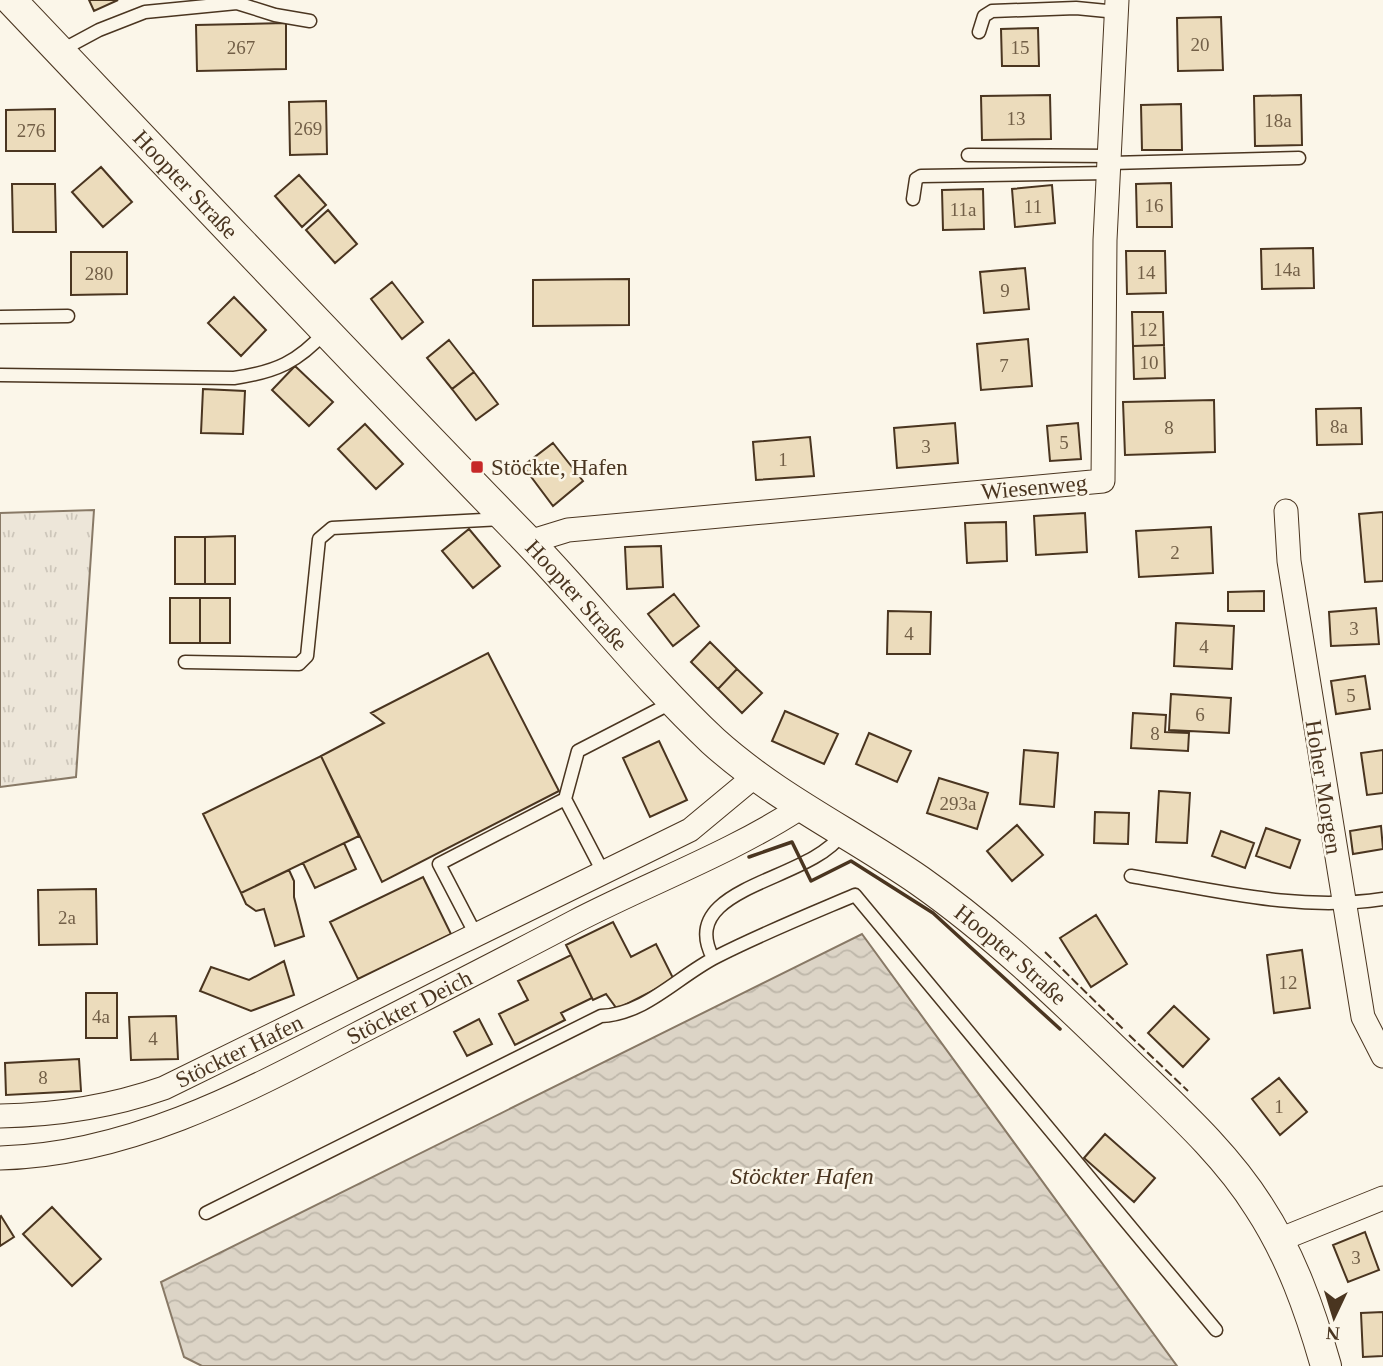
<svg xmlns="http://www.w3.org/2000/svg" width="1383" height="1366" viewBox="0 0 1383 1366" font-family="Georgia,serif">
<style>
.grass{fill:url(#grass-tufts);stroke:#887966;stroke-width:2}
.water{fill:url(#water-waves);stroke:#887966;stroke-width:2}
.building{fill:#ecdcbc;stroke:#4a3520;stroke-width:2}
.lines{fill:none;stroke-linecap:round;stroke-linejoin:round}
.service-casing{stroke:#4a3520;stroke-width:15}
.minor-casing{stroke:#4a3520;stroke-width:25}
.tertiary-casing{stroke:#4a3520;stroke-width:32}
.service{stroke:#fbf6e9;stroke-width:12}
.minor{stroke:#fbf6e9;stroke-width:23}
.tertiary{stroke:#fbf6e9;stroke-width:30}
.fence{stroke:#4a3520;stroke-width:2;stroke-dasharray:9 3.5;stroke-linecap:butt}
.wall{stroke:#4a3520;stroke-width:3.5}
.poi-dot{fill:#c62828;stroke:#fbf6e9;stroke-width:2.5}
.labels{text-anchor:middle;stroke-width:5;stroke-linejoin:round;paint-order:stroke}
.number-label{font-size:19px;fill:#725f47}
.street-label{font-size:23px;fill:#4a3520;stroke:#fbf6e9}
.poi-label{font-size:23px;fill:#4a3520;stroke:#fbf6e9;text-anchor:start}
.water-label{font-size:24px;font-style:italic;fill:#4a3520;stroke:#fbf6e9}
</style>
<defs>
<pattern id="grass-tufts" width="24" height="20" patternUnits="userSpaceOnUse" patternTransform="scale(1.75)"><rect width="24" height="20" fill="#ede6d9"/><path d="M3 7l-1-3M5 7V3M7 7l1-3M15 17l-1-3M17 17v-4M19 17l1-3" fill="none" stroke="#cdc6ba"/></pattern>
<pattern id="water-waves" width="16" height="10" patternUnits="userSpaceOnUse" patternTransform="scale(1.75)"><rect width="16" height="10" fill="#dcd4c6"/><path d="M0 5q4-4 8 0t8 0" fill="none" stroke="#beb7aa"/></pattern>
</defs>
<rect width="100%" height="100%" fill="#fbf6e9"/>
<path class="grass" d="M 94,510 L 76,777 L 0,787 L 0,513 Z"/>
<path class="water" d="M 862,934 L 1177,1366 L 202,1366 L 184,1357 L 161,1282 Z"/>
<path class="building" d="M 89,0 L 118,0 L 94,11 Z
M 1221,17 L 1223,70 L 1178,71 L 1177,18 Z
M 286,23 L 286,69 L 197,71 L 196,25 Z
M 1038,28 L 1039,66 L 1002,66 L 1001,29 Z
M 1050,95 L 1051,139 L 982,140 L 981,96 Z
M 1301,95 L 1302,145 L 1255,146 L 1254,96 Z
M 326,101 L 327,154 L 290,155 L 289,102 Z
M 1181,104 L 1182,150 L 1142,150 L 1141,105 Z
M 55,109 L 55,151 L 6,151 L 6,110 Z
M 101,167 L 132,202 L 103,227 L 72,192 Z
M 299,175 L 326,205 L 302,227 L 275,196 Z
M 1171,183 L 1172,227 L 1137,227 L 1136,184 Z
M 12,184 L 55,184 L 56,232 L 13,232 Z
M 1052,185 L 1055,223 L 1015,227 L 1012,189 Z
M 983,189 L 984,229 L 943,230 L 942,190 Z
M 328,210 L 357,244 L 335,263 L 306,230 Z
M 1313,248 L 1314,288 L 1262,289 L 1261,249 Z
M 1126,251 L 1165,251 L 1166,293 L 1127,294 Z
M 71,252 L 127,252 L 127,294 L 71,295 Z
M 1025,268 L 1029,309 L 984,313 L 980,272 Z
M 629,279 L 629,325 L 533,326 L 533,280 Z
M 392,282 L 423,322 L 402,339 L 371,299 Z
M 234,297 L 266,330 L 241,356 L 208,323 Z
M 1132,312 L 1163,312 L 1164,345 L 1133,346 Z
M 1028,339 L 1032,386 L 981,390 L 977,344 Z
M 449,340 L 474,372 L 452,389 L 427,358 Z
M 1164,345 L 1165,378 L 1134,379 L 1133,346 Z
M 295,366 L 333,402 L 309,426 L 272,390 Z
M 474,372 L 498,404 L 476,420 L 452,389 Z
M 203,389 L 245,391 L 243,434 L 201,433 Z
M 1214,400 L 1215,452 L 1125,455 L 1123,402 Z
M 1361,408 L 1362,444 L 1317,445 L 1316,409 Z
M 955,423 L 958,463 L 897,468 L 894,428 Z
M 1078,423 L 1081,459 L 1050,461 L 1047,426 Z
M 365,424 L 403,464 L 376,489 L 338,449 Z
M 810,437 L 814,476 L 756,480 L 753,442 Z
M 553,443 L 583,481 L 553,506 L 523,466 Z
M 1383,512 L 1383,581 L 1365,582 L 1359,514 Z
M 1085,513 L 1087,552 L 1036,555 L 1034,516 Z
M 1006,522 L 1007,561 L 967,563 L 965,523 Z
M 1211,527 L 1213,573 L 1139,577 L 1136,531 Z
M 469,529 L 500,566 L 473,588 L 442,551 Z
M 235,536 L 235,584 L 205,584 L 205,537 Z
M 175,537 L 205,537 L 205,584 L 175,584 Z
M 661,546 L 663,587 L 627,589 L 625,547 Z
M 1264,591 L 1264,611 L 1228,611 L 1228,592 Z
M 674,594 L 699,626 L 673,646 L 648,614 Z
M 170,598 L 200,598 L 200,643 L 170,643 Z
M 200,598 L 230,598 L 230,643 L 200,643 Z
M 1376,608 L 1379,644 L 1331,646 L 1329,612 Z
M 888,611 L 931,612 L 930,654 L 887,654 Z
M 1176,623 L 1234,626 L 1232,669 L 1174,666 Z
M 710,642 L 737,669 L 718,689 L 691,662 Z
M 488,653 L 559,791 L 382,882 L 321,756 L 384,723 L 371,713 Z
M 737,669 L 762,693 L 742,713 L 718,689 Z
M 1365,676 L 1370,709 L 1336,714 L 1331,681 Z
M 1171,694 L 1231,698 L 1229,733 L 1169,730 Z
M 785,711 L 838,734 L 824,764 L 772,741 Z
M 1133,713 L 1166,715 L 1165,732 L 1189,733 L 1188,751 L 1131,748 Z
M 869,733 L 911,751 L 897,782 L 856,764 Z
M 659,741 L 687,800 L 650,817 L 623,758 Z
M 1024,750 L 1058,753 L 1054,807 L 1020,804 Z
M 1383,750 L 1383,793 L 1367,795 L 1361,753 Z
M 321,756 L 359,836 L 241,893 L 203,814 Z
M 939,778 L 988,793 L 977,829 L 927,813 Z
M 1159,791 L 1190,793 L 1187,843 L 1156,842 Z
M 1095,812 L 1129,813 L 1128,844 L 1094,843 Z
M 1017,825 L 1043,855 L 1012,881 L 987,851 Z
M 1381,826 L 1383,849 L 1353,854 L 1350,831 Z
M 1266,828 L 1300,840 L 1290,868 L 1256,856 Z
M 1221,831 L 1254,843 L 1245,868 L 1212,856 Z
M 344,843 L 356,869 L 315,888 L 303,863 Z
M 289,870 L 294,881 L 294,897 L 304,936 L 275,946 L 264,909 L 256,911 L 246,904 L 241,893 Z
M 423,877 L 451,934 L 358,979 L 330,922 Z
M 96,889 L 97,944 L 39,945 L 38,890 Z
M 1096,915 L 1127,964 L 1091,987 L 1060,938 Z
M 613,922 L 631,957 L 656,944 L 674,980 L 617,1009 L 606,994 L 593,1000 L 566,945 Z
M 1302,950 L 1310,1008 L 1274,1013 L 1267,955 Z
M 571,955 L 592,998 L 561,1013 L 565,1020 L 515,1045 L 499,1014 L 528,1000 L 518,981 Z
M 284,961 L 294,995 L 251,1011 L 200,991 L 211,967 L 249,980 Z
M 86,993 L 117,993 L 117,1038 L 86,1038 Z
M 1174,1006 L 1209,1039 L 1183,1067 L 1148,1033 Z
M 176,1016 L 178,1059 L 131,1060 L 129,1017 Z
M 479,1019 L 492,1044 L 467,1056 L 454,1032 Z
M 79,1059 L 81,1091 L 6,1095 L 5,1063 Z
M 1279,1078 L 1307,1112 L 1280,1135 L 1252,1099 Z
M 1105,1134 L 1155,1178 L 1134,1202 L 1084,1158 Z
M 52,1207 L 101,1259 L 72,1286 L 23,1234 Z
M 1,1216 L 14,1237 L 0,1246 L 0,1217 Z
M 1365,1232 L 1379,1270 L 1348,1282 L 1333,1245 Z
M 1383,1312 L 1383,1356 L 1363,1357 L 1361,1313 Z"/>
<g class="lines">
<defs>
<path id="service" d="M 979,32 L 984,16 L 992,11 L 1076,8 L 1117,12
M 60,51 L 99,30 L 145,12 L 237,3 L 275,15 L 310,21
M 968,155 L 1111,156
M 1111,163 L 1299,158
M 913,199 L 916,179 L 921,176 L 1110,173
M 0,317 L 68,316
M 0,375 L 234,378 C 276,372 298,362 326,331
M 185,662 L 299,664 L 307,656 L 319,539 L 332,528 L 502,519
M 565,799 L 578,751 L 673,702
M 1131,876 C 1215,890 1298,912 1383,899
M 476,935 L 439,864 L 565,799 L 603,872
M 713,958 C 675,886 809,882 842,834
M 206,1213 L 601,1016 C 646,1014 677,977 716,957 C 761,934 808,915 855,895 L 1216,1330"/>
<path id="minor" d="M 1286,511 L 1289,561 L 1363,1017 L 1383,1056
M 529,542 L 568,530 L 1103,481 L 1105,240 L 1117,0
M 0,1116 C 57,1115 110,1107 164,1088 L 690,830 L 755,776
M 0,1158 C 129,1155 246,1092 357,1034 C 429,997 502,960 574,922 C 649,883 729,854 800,808
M 1279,1240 L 1383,1198"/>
<g id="tertiary">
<path id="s1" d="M 11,0 C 181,179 351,359 523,536 C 588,603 645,677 713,741 C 776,798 851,833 920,881 C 994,933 1058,995 1123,1058 C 1170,1104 1224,1151 1259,1207 C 1291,1256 1310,1310 1326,1366"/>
</g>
</defs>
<use href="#service" class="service-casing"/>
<use href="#minor" class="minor-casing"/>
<use href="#tertiary" class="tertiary-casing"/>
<use href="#service" class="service"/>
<use href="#minor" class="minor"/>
<use href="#tertiary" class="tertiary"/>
<path class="fence" d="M 1045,952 L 1123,1029
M 1129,1035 L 1188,1091"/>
<path class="wall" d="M 749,857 L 792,842 L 811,881 L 851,861 L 933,913 L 1060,1029"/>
</g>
<rect class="poi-dot" x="470" y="460" width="14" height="14" rx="3.5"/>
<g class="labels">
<g class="number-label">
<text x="1200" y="51">20</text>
<text x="241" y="54">267</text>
<text x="1020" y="54">15</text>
<text x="1016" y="125">13</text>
<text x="1278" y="127">18a</text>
<text x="308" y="135">269</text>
<text x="31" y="137">276</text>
<text x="1154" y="212">16</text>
<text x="1033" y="213">11</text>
<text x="963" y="216">11a</text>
<text x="1287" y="276">14a</text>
<text x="1146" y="279">14</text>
<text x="99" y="280">280</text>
<text x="1005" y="297">9</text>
<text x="1148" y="336">12</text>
<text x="1149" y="369">10</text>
<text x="1004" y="372">7</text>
<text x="1339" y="433">8a</text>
<text x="1169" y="434">8</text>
<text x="1064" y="449">5</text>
<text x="926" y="453">3</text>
<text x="783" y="466">1</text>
<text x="1175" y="559">2</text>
<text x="1354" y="635">3</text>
<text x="909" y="640">4</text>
<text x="1204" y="653">4</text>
<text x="1351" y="702">5</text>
<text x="1200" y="721">6</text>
<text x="1155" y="740">8</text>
<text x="958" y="810">293a</text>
<text x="67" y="924">2a</text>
<text x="1288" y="989">12</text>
<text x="101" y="1023">4a</text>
<text x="153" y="1045">4</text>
<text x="43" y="1084">8</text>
<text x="1279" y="1113">1</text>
<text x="1356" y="1264">3</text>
</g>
<g class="street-label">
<text dy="8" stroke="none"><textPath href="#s1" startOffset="254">Hoopter Straße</textPath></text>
<text transform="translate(1034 487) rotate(-5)" y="8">Wiesenweg</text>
<text dy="8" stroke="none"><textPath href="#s1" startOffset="821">Hoopter Straße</textPath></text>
<text transform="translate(1324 787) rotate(81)" y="8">Hoher Morgen</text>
<text dy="8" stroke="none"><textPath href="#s1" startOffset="1388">Hoopter Straße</textPath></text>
<text transform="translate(409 1007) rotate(-27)" y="8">Stöckter Deich</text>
<text transform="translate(239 1051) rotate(-26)" y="8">Stöckter Hafen</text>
</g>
<g class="poi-label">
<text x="491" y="475">Stöckte, Hafen</text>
</g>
<g class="water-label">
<text x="802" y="1184">Stöckter Hafen</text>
</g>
</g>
<g transform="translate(1334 1317) rotate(184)" stroke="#fbf6e9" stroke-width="5" paint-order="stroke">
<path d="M0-5L12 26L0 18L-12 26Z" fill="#4a3520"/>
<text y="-10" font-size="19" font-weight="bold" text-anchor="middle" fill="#4a3520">N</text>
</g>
</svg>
